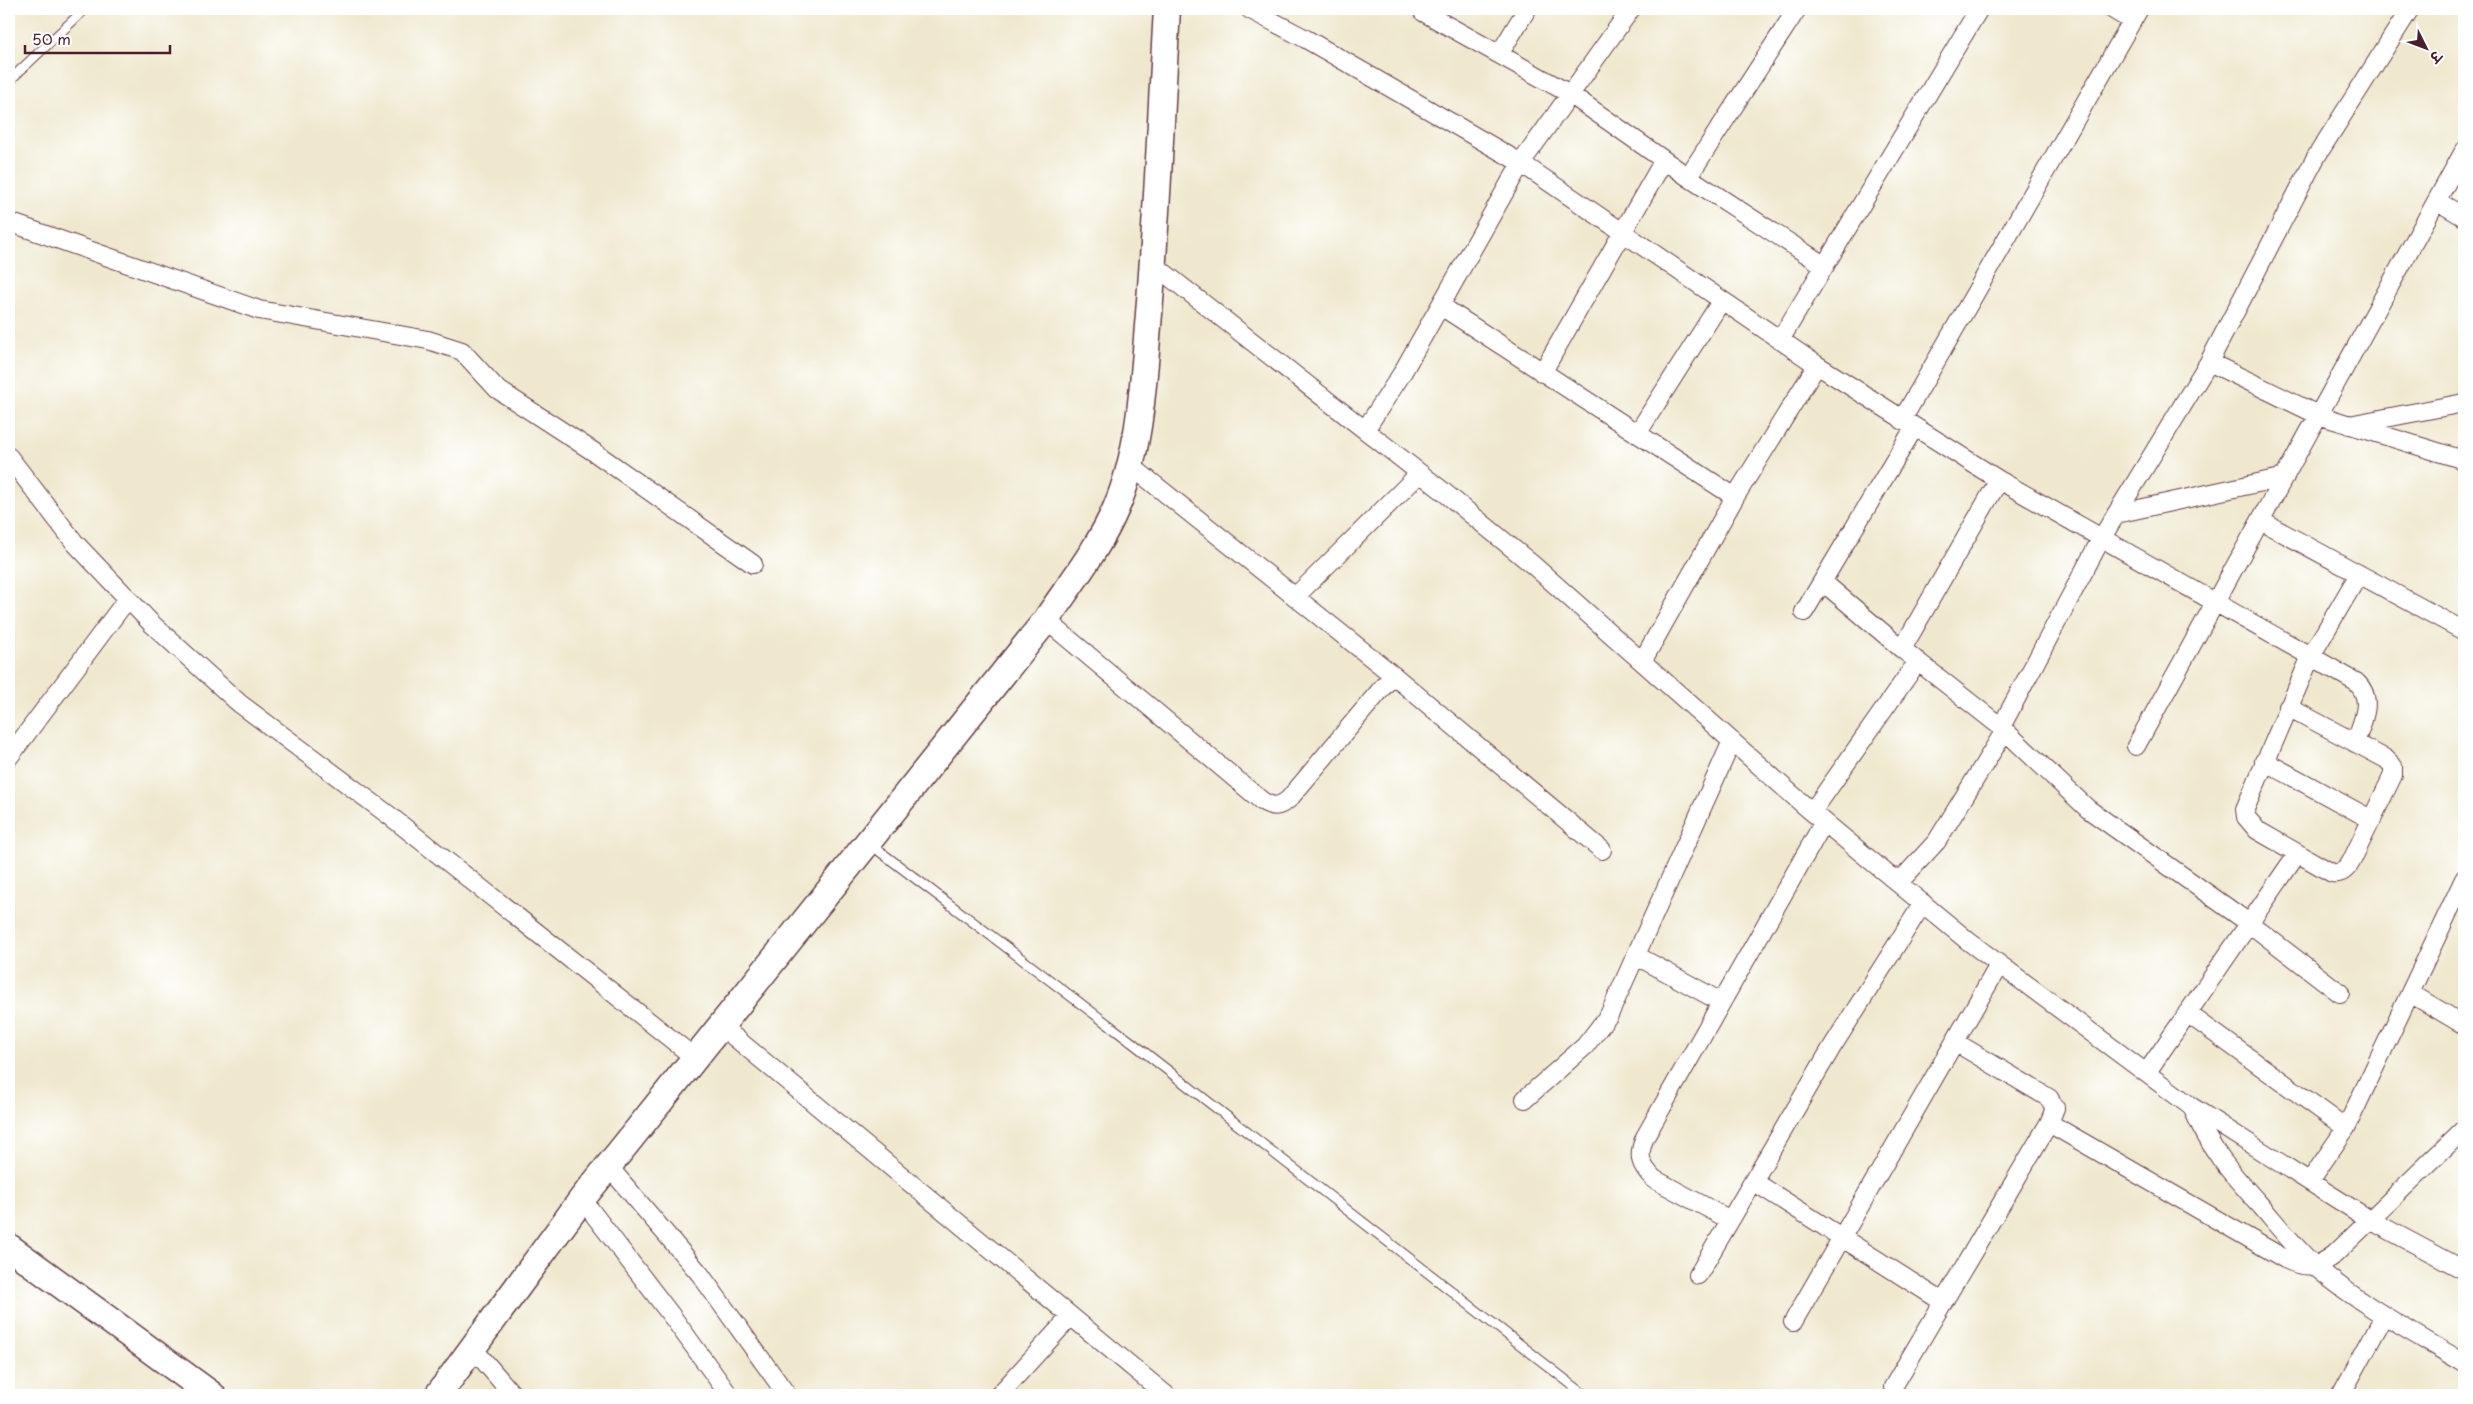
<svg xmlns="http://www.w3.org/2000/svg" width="2473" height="1404" viewBox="0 0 2473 1404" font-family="'Playpen Sans','Playpen Sans Deva',sans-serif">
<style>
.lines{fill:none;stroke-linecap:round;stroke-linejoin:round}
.service-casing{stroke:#633d43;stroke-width:11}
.minor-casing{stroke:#633d43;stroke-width:20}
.primary-casing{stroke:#633d43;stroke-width:29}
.service{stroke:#fff;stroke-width:9}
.minor{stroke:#fff;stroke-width:18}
.primary{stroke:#fff;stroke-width:26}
</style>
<rect width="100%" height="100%" fill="#fff"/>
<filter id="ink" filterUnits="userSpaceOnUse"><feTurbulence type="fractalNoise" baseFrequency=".02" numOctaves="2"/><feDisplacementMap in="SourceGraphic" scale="10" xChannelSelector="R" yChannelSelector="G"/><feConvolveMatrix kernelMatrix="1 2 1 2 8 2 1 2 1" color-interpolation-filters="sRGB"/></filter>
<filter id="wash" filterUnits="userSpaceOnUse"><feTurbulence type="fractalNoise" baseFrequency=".0096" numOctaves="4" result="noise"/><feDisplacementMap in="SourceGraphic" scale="20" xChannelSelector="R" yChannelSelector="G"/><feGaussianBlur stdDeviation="1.12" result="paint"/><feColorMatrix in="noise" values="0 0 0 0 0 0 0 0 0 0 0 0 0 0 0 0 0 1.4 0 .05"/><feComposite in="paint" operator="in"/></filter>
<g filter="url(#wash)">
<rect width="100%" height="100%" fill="#efe8ce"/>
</g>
<g filter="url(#ink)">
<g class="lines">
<defs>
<path id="service" d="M 9,81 L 85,9
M 870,844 L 1130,1041 L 1585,1395"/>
<path id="minor" d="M 1249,9 L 1306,39 L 1521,163 L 1817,365 L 1999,480 L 2356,682 C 2375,699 2362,722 2355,743
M 2112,9 L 2132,21
M 1423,12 L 1570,94 L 1688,177 L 1825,266
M 1500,53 L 1527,9
M 1688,177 L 1797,9
M 2437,201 L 2464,217
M 9,222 L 259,310 L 428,340 L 462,351 L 497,389 L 594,452 L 753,564
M 1153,264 L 1439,488 L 1533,565 L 1805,806 L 1968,941 L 2192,1107 L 2370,1220 L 2464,1270
M 1441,306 L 1735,497
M 1780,340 L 1979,9
M 2209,362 L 2318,415 L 2464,460
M 1542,373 L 1664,160
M 1902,420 L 2139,9
M 2349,425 L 2464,403
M 1365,430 L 1401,375 L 1521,163 L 1631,9
M 1637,434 L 1722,300
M 9,457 L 75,543 L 152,624 L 239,703 L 390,816 L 695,1058
M 1130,465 L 1393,675 L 1602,850
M 2116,514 L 2285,477
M 2261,521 L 2464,631
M 1823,582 L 1902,649 L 2001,727 L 2088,809 L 2249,923 L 2340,993
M 1296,596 L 1420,473
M 1804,612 L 1914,428
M 1046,620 L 1262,801 C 1274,808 1279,807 1289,799 L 1393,675
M 1902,649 L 1999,480
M 1643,660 L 1735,497 L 1817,365
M 2288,707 L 2386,759 L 2393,766 L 2393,775 L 2351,862 C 2346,870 2342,874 2332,873 L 2257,830 L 2246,817 L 2245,809 L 2311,656 L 2359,574
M 2136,746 L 2464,151
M 9,757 L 128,598
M 2264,761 L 2372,820
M 1812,812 L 1918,661
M 1892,878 L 1904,877 L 1937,841 L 2004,732 L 2001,727 L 2101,539 L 2209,362 L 2316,157 L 2410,9
M 1637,956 L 1721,1002
M 2410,993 L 2464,1025
M 2187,1013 L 2346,1128
M 721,1026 L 1166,1395
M 2147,1072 L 2297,854
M 1525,1099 L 1585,1046 L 1609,1015 L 1732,741
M 2192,1107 C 2211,1151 2229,1171 2261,1206 C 2279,1227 2297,1250 2317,1268 C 2362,1306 2414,1333 2464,1363
M 2049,1123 L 2285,1259 C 2306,1269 2317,1268 2335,1254 L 2464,1129
M 609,1167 L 700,1274 L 787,1395
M 1753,1181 L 1943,1302
M 2310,1181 L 2346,1128 L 2464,879
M 582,1199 L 674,1319 L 729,1395
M 1730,1220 L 1654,1179 C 1640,1165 1637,1156 1645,1137 L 1824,822
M 1698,1275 L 1832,1047 L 1923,903
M 1793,1322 L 1999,965
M 472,1347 L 513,1395
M 1893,1387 L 2049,1123 L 2055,1108 L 2049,1098 L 1955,1042
M 999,1395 L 1071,1316
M 2341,1395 L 2384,1316"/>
<path id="primary" d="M 9,1247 L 212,1395
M 438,1395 L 582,1199 L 1046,620 C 1070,584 1099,548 1116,508 C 1140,452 1143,386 1148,326 C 1157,220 1161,114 1167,9"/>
</defs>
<use href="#service" class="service-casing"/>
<use href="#minor" class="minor-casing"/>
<use href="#primary" class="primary-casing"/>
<use href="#service" class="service"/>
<use href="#minor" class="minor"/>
<use href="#primary" class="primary"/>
</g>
</g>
<rect width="2473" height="1404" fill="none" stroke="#fff" stroke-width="30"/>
<g transform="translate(2426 48) rotate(132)" stroke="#ffffff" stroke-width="4" paint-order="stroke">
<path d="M0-4L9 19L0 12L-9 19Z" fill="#4a1f2b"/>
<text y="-8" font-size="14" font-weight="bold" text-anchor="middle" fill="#4a1f2b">उ</text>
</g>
<path d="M25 45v8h145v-8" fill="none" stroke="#4a1f2b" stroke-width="2.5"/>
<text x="32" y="45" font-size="15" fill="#4a1f2b" stroke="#ffffff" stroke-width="4" paint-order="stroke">50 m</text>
</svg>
